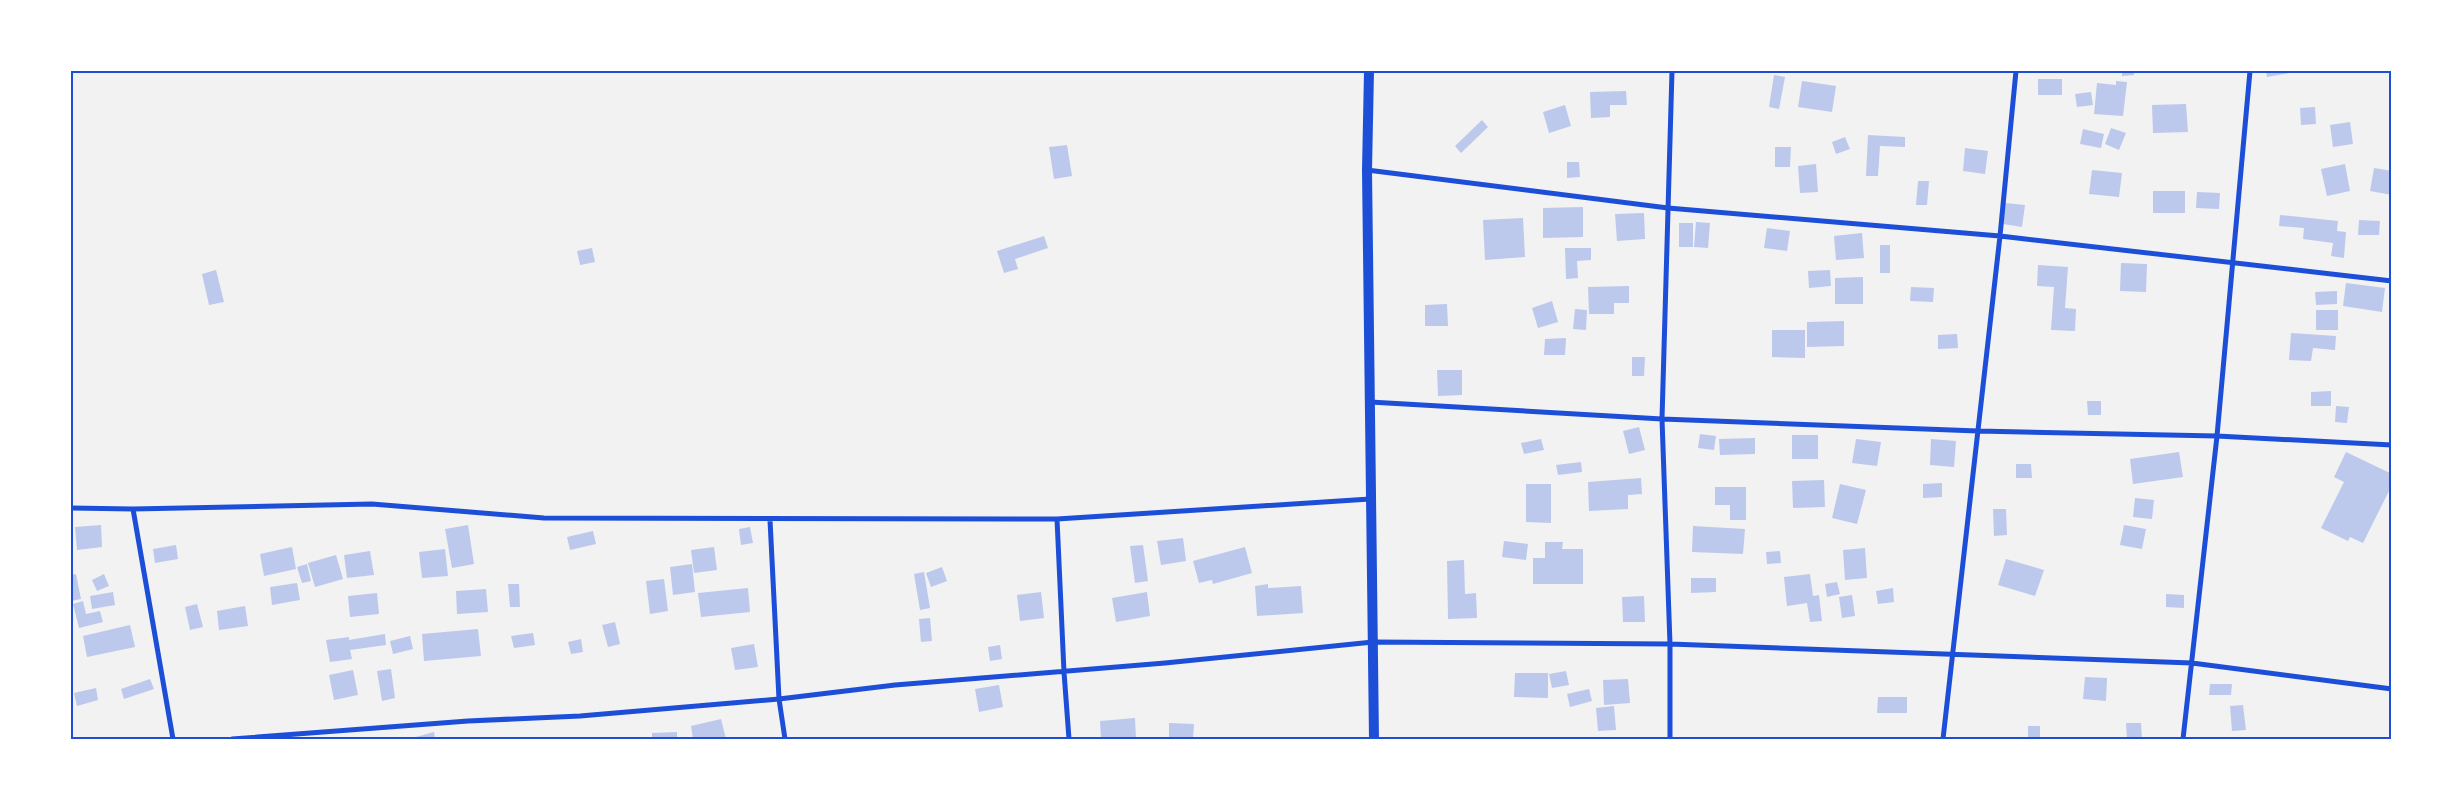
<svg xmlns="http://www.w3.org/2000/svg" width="2463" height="810" viewBox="0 0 2463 810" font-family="Rubik,sans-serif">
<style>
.building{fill:#bdc9ec}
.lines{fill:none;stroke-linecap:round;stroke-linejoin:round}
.minor{stroke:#1d4ed8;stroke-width:5}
.secondary{stroke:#1d4ed8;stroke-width:10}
.neatline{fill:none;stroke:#1d4ed8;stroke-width:2}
</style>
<rect width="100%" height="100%" fill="#f2f2f2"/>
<path class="building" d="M 2122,71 L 2134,71 L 2134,75 L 2122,76 Z
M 2266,71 L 2295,71 L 2295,72 L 2267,77 Z
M 1774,75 L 1785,77 L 1779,109 L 1769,107 Z
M 2038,79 L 2062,79 L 2062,95 L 2038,95 Z
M 1802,81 L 1836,86 L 1832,112 L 1798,107 Z
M 2116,81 L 2127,82 L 2123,116 L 2094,114 L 2097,83 L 2116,85 Z
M 1626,91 L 1627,105 L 1610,105 L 1610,117 L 1591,118 L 1590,92 Z
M 2091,92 L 2093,105 L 2077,107 L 2075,94 Z
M 2186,104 L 2188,132 L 2153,133 L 2152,105 Z
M 1565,105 L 1571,126 L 1549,133 L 1543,112 Z
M 2315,107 L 2316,124 L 2301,125 L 2300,108 Z
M 1482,120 L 1488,127 L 1461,153 L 1455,146 Z
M 2350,122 L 2353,144 L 2333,147 L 2330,125 Z
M 2111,128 L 2126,133 L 2119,150 L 2105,144 Z
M 2083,129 L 2104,134 L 2101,148 L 2080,144 Z
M 1868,135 L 1905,137 L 1905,147 L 1880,146 L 1878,176 L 1866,176 Z
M 1845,137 L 1850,149 L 1836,154 L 1832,142 Z
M 1067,145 L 1072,176 L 1054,179 L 1049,147 Z
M 1775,147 L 1791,147 L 1790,167 L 1775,167 Z
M 1965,148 L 1988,151 L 1985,174 L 1963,171 Z
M 1567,162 L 1579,162 L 1580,177 L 1567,178 Z
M 1816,164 L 1818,192 L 1800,193 L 1798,166 Z
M 2345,164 L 2350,191 L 2327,196 L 2321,169 Z
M 2374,168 L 2392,171 L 2392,195 L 2370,191 Z
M 2092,170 L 2122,173 L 2119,197 L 2089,194 Z
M 1918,181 L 1929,181 L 1927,205 L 1916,205 Z
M 2153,191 L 2185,191 L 2185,213 L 2153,213 Z
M 2197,192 L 2220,193 L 2219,209 L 2196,208 Z
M 2005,203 L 2025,205 L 2022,227 L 2003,224 Z
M 1583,207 L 1583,237 L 1543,238 L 1543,208 Z
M 1644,213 L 1645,239 L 1617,241 L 1615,214 Z
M 2280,215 L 2338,221 L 2337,231 L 2346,232 L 2344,258 L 2331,256 L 2333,243 L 2303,239 L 2304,228 L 2279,226 Z
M 1523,218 L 1525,257 L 1485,260 L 1483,220 Z
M 2359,220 L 2380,221 L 2379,235 L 2358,235 Z
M 1696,222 L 1710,223 L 1708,248 L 1694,247 Z
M 1679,223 L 1693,223 L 1693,247 L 1679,247 Z
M 1767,228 L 1790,231 L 1787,251 L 1764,248 Z
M 1862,233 L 1864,258 L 1836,260 L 1834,236 Z
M 1044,236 L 1048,248 L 1015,259 L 1018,269 L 1004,273 L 997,251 Z
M 1880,245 L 1890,245 L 1890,273 L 1880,273 Z
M 592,248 L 595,262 L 580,265 L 577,251 Z
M 1565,248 L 1591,248 L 1591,260 L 1577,261 L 1578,278 L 1566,279 Z
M 2121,263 L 2147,264 L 2146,292 L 2120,291 Z
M 2038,265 L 2068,267 L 2065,308 L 2076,309 L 2075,331 L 2051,330 L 2054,287 L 2037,286 Z
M 216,270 L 224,302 L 209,305 L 202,274 Z
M 1830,270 L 1831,286 L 1809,288 L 1808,271 Z
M 1863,277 L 1863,304 L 1835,304 L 1835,278 Z
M 2346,283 L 2385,288 L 2382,312 L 2343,306 Z
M 1629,286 L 1629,303 L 1614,303 L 1614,314 L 1589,314 L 1588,287 Z
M 1911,287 L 1934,288 L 1933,302 L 1910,301 Z
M 2337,291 L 2337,304 L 2316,305 L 2315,292 Z
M 1552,301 L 1558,322 L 1538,328 L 1532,308 Z
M 1447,304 L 1448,326 L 1425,326 L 1425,305 Z
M 1575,309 L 1587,310 L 1586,330 L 1573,329 Z
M 2316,310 L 2338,310 L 2338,330 L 2316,330 Z
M 1844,321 L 1844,346 L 1807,347 L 1807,322 Z
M 1772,330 L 1805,330 L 1805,358 L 1772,357 Z
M 2291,333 L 2336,336 L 2335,350 L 2313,348 L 2311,361 L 2289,360 Z
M 1957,334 L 1958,348 L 1938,349 L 1938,335 Z
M 1566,338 L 1565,355 L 1544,355 L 1545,339 Z
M 1632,357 L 1645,357 L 1644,376 L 1632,376 Z
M 1437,370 L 1462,370 L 1462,395 L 1438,396 Z
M 2331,391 L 2331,406 L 2311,406 L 2311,392 Z
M 2087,401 L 2101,401 L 2101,415 L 2088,415 Z
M 2336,406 L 2349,407 L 2347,423 L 2335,422 Z
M 1639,427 L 1645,450 L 1629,454 L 1623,431 Z
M 1700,434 L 1716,436 L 1714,450 L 1698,448 Z
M 1792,435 L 1818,435 L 1818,459 L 1792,459 Z
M 1755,438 L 1755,454 L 1720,455 L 1719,439 Z
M 1541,439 L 1544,450 L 1524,454 L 1521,443 Z
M 1856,439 L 1881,442 L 1877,466 L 1852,463 Z
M 1931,439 L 1956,441 L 1954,467 L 1930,465 Z
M 2179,452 L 2183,477 L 2133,484 L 2130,459 Z
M 2346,452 L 2392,474 L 2392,485 L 2363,543 L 2350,537 L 2348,541 L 2321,528 L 2344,482 L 2334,477 Z
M 1581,462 L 1582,472 L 1558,475 L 1556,465 Z
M 2016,464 L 2031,464 L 2032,478 L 2016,478 Z
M 1641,478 L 1642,494 L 1628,495 L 1628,509 L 1589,511 L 1588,482 Z
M 1824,480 L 1825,507 L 1793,508 L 1792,481 Z
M 1942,483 L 1942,497 L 1923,498 L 1923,484 Z
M 1526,484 L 1551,484 L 1551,523 L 1526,522 Z
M 1840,484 L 1866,490 L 1857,524 L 1832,518 Z
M 1715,487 L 1746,487 L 1746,520 L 1730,520 L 1730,505 L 1715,505 Z
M 2135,498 L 2154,500 L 2152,519 L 2133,517 Z
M 1993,509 L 2006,509 L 2007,535 L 1994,536 Z
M 101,525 L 102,547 L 77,550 L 75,527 Z
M 468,525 L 474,564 L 452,568 L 445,529 Z
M 2124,525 L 2146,529 L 2142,549 L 2120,545 Z
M 1693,526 L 1745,529 L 1743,554 L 1692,552 Z
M 750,527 L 753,543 L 741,545 L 739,529 Z
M 593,531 L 596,544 L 570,550 L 567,537 Z
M 1183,538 L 1186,561 L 1161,565 L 1157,541 Z
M 1504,541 L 1528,544 L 1526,560 L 1502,557 Z
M 1545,542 L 1563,542 L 1562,549 L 1583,549 L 1583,584 L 1533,584 L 1533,558 L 1545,558 Z
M 176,545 L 178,559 L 155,563 L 153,549 Z
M 1143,545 L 1148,581 L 1135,583 L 1130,546 Z
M 292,547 L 296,569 L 264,576 L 260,554 Z
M 714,547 L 717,570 L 694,573 L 691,550 Z
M 1245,547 L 1252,573 L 1213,584 L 1212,580 L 1199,583 L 1193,561 Z
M 1865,548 L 1867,578 L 1845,580 L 1843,550 Z
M 445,549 L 448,576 L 422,578 L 419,552 Z
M 370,551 L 374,575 L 347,578 L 344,555 Z
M 1780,551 L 1781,563 L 1767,564 L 1766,552 Z
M 336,555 L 343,579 L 315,587 L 308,563 Z
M 2006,559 L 2044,570 L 2035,596 L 1998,585 Z
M 1464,560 L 1465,594 L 1476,593 L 1477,618 L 1448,619 L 1447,561 Z
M 307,564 L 311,581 L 302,583 L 297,567 Z
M 692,564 L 695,592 L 673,595 L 670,567 Z
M 942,567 L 947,581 L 931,587 L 926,573 Z
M 924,572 L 930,608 L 920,610 L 914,574 Z
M 76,574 L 81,599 L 71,601 L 71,575 Z
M 104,574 L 109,586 L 97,591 L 92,580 Z
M 1810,574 L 1813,596 L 1819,595 L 1822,621 L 1810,622 L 1807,603 L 1787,606 L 1784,577 Z
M 1691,578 L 1716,578 L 1716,592 L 1691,593 Z
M 664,579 L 668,611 L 650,614 L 646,581 Z
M 1837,582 L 1840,594 L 1827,597 L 1825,584 Z
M 297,583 L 300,600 L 272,605 L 270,587 Z
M 508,584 L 519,584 L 520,607 L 510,607 Z
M 1268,584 L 1268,588 L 1301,586 L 1303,613 L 1257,616 L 1255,586 Z
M 748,588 L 750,612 L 701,617 L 698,593 Z
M 1893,588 L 1894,602 L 1878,604 L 1876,591 Z
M 486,589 L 488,612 L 457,614 L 456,591 Z
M 113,592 L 115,605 L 92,609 L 90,596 Z
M 1041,592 L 1044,618 L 1020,621 L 1017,595 Z
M 1147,592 L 1150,616 L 1116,622 L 1112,598 Z
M 377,593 L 379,614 L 350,617 L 348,596 Z
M 2166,594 L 2184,595 L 2184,608 L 2166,607 Z
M 1852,595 L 1855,616 L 1842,618 L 1839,597 Z
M 1644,596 L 1645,622 L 1623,622 L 1622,597 Z
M 83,601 L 86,614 L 100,611 L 103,622 L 79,628 L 73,604 Z
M 197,604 L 203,627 L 190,630 L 185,607 Z
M 245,606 L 248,626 L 219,630 L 217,611 Z
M 930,618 L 932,641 L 921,642 L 919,619 Z
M 615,622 L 620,644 L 608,647 L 602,625 Z
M 130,625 L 135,647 L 87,657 L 83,636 Z
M 478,629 L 481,656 L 424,661 L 422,634 Z
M 533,633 L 535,645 L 514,648 L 511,636 Z
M 385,634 L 386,645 L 350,650 L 352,659 L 330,662 L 326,640 L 349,637 L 349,640 Z
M 410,636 L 413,649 L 393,654 L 390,641 Z
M 581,639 L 583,652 L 571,654 L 568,642 Z
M 754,644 L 758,667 L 735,670 L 731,648 Z
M 1000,645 L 1002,659 L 990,661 L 988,647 Z
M 391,669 L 395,698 L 382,701 L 377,671 Z
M 353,670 L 358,695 L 334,700 L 329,675 Z
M 1566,671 L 1569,685 L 1552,688 L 1549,674 Z
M 1515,673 L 1548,673 L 1548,698 L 1514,697 Z
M 2085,677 L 2107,678 L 2106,701 L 2083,699 Z
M 150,679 L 154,689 L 124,699 L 121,689 Z
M 1628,679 L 1630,703 L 1604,705 L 1603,680 Z
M 2210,684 L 2232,684 L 2231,695 L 2209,695 Z
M 999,685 L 1003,707 L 979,712 L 975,689 Z
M 96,688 L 98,700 L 77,706 L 74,693 Z
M 1589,689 L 1592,701 L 1570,707 L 1567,694 Z
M 1878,697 L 1907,697 L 1907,713 L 1877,713 Z
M 2243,705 L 2246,730 L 2232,731 L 2230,706 Z
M 1614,706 L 1616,730 L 1598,731 L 1596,708 Z
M 1135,718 L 1136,739 L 1101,739 L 1100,721 Z
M 721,719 L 726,739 L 693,739 L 691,726 Z
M 1169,723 L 1194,724 L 1193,739 L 1169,739 Z
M 2126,723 L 2141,723 L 2142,739 L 2127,739 Z
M 2028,726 L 2040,726 L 2040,739 L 2028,739 Z
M 434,732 L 435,739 L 412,739 L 412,738 Z
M 677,732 L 677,739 L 652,739 L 652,733 Z"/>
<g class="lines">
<path class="minor" d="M 1367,170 L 1668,208 L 2000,236 L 2392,281
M 1370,402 L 1662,419 L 1978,431 L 2217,436 L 2392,445
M 71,508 L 133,509 L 372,504 L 544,518 L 1057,519 L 1370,499
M 133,509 L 173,739
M 1057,519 L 1064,672 L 1069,739
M 770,520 L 779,699 L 785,739
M 232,739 L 468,721 L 580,716 L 779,699 L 895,685 L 1165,663 L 1373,642 L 1670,644 L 2192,663 L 2392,689
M 1670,739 L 1670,644 L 1662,419 L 1672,71
M 1943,739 L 2000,236 L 2016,71
M 2183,739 L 2217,436 L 2250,71"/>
<path class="secondary" d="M 1369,71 L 1367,170 L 1374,739"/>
</g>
<rect width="2463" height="810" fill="none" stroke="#ffffff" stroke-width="145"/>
<rect x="72" y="72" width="2318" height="666" class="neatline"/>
</svg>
